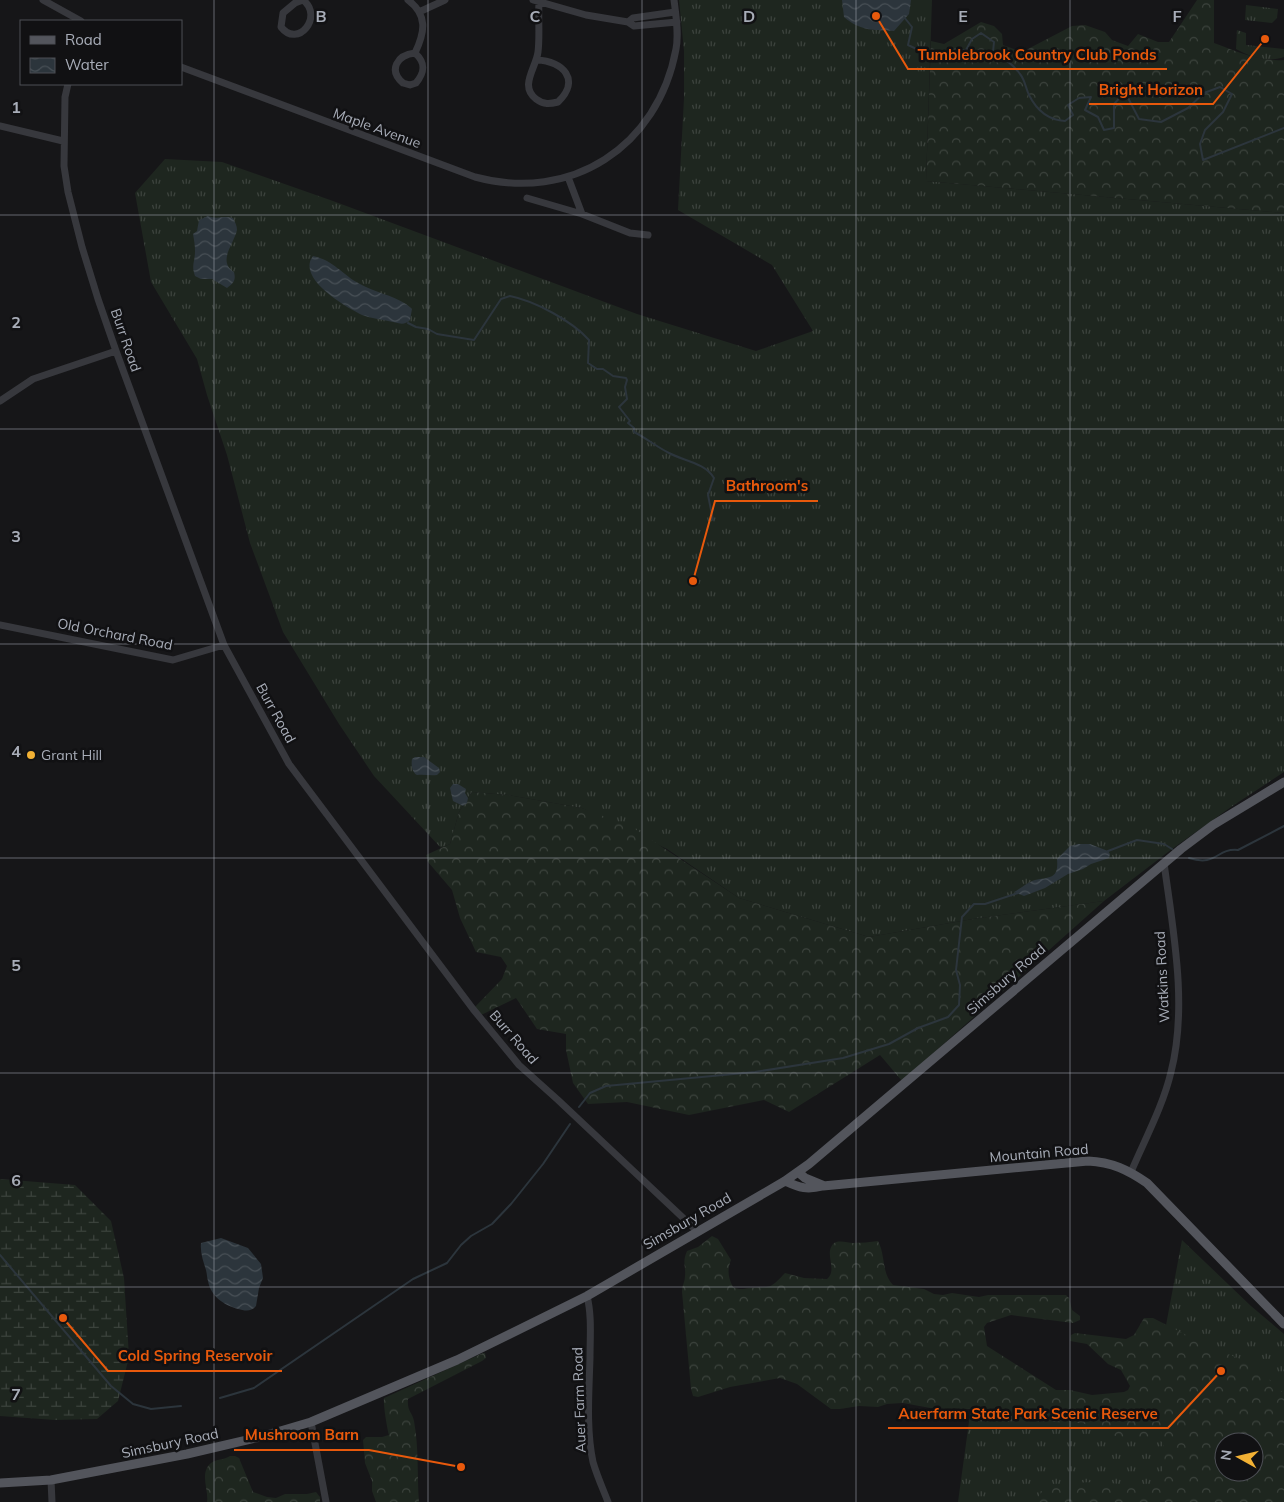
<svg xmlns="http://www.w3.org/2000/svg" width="1284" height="1502" viewBox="0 0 1284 1502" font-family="Mulish,sans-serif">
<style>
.grass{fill:url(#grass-tufts);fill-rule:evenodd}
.forest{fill:url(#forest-crowns);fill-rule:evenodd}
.wetland{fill:url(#wetland-marsh)}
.water{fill:url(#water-waves)}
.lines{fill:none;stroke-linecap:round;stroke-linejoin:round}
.stream{stroke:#2c353c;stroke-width:2}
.minor{stroke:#37383d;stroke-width:7}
.major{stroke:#53555c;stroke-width:9}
.grid{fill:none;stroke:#a8adb8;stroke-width:1;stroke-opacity:0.55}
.poi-dot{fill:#f2b134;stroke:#111113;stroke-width:2}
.labels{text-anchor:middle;stroke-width:5;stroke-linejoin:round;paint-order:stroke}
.street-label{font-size:14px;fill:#a8adb8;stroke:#111113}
.poi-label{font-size:14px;fill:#a8adb8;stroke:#111113;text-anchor:start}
.grid-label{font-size:16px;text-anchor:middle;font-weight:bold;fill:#a8adb8;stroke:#111113;stroke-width:5;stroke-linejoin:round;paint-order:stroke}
.leader{fill:none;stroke:#e8590c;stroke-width:2}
.callout-dot{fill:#e8590c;stroke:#111113;stroke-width:2}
.callout-label{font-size:15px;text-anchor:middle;font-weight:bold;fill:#e8590c;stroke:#111113;stroke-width:5;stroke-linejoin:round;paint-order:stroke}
</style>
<defs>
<pattern id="grass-tufts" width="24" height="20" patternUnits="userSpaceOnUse" patternTransform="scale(1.25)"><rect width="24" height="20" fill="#1e261f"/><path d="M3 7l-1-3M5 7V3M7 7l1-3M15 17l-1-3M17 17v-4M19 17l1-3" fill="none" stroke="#3c433d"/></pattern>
<pattern id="forest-crowns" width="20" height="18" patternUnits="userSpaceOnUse" patternTransform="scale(1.25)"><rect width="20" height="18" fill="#1e261f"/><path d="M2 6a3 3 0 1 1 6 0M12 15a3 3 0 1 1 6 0" fill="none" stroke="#3c433d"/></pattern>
<pattern id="wetland-marsh" width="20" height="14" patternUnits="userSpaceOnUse" patternTransform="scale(1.25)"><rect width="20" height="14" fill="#1e261f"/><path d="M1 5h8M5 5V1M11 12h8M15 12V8" fill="none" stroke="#3c433d"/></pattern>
<pattern id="water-waves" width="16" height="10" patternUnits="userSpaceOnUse" patternTransform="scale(1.25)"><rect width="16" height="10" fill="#2c353c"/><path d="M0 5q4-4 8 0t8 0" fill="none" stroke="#485056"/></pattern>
</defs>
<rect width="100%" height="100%" fill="#161618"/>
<path class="grass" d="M 679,0 L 932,0 L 926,181 L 1284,213 L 1284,772 L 1231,807 L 1172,849 L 1104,901 L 973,919 L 869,937 L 739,898 L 667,849 L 582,808 L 508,795 L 472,792 L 459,812 L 450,844 L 441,848 L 374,776 L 339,724 L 283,632 L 250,543 L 227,455 L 207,395 L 197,359 L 151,282 L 135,193 L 165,159 L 222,162 L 333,201 L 637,314 L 756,351 L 813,331 L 772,265 L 678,210 L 684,98 L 684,51 Z
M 1246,5 L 1278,9 L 1277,18 L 1272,23 L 1245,20 Z
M 1237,30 L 1246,33 L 1246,45 L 1284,49 L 1284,57 C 1268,63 1250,57 1236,49 Z
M 1182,1240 L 1251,1306 L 1284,1334 L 1284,1502 L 958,1502 L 971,1407 L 1146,1432 ZM 1224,1442 L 1254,1442 L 1254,1472 L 1224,1472 Z"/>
<path class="forest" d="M 1197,0 L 1214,0 L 1214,43 C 1236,51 1260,62 1284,60 L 1284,213 L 926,181 L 931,41 L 944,44 L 981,22 L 994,26 L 1002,34 L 1003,45 L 1022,52 L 1072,26 L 1085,25 L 1105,32 L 1112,40 L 1128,46 L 1138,34 L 1158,42 L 1169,42 Z
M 472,792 L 508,795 L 582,808 L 632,827 L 739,898 L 869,937 L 973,919 L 1104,901 L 902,1081 L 880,1055 L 789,1112 L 764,1100 L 689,1115 L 627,1102 L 588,1104 L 573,1083 L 566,1050 L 566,1034 L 537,1029 L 516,998 L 479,1016 L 473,1009 L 502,979 L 507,966 L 501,957 L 476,952 L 460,918 L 452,890 L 428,862 L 426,855 L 450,844 L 459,812 Z
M 712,1236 L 718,1239 L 731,1260 C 727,1270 728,1277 733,1287 C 739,1290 743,1289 749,1288 C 771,1286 768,1291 785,1273 L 804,1278 L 827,1279 C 838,1270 824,1254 833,1244 C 838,1239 848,1243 853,1243 C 861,1243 870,1242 878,1241 C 886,1256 881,1272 893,1285 L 924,1289 L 934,1294 L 943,1295 L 952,1293 L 979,1297 L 988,1295 L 1066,1295 L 1069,1298 L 1072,1310 L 1080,1316 L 1080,1320 L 1073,1323 L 1011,1315 L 987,1323 L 984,1327 L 987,1346 L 1056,1390 L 1070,1390 L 1092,1395 L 1124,1392 L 1128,1390 L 1130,1386 L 1121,1370 L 1108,1364 L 1087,1344 L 1070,1341 L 1071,1335 L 1075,1333 L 1126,1339 L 1134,1335 L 1144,1318 L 1153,1318 L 1210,1347 L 1253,1364 L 1284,1394 L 1284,1502 L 1089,1502 L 1079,1500 L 1071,1502 L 1037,1502 C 1038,1498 1038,1495 1042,1492 C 1053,1482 1096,1481 1110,1483 C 1124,1484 1139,1491 1152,1488 C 1156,1483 1161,1477 1162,1472 C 1164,1467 1165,1444 1162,1442 C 1153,1433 1139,1443 1129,1441 C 1115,1437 1103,1429 1089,1425 C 1073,1420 1055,1425 1039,1419 C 1033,1416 1029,1410 1022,1410 C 1015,1409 1008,1417 1001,1418 L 976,1409 L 966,1409 L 952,1412 L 903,1403 L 887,1404 L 878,1407 L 859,1406 L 840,1409 L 831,1409 L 797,1384 L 780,1378 L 730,1387 L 698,1397 L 693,1396 L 691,1389 L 682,1292 C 682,1285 685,1282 685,1276 C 686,1266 682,1262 687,1251 L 698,1247 ZM 1224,1442 L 1254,1442 L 1254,1472 L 1224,1472 Z
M 483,1353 L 485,1353 L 486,1358 L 482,1361 L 408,1399 C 407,1412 412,1411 414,1421 C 419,1448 417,1475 419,1502 L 376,1502 L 372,1491 L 372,1481 L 365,1463 L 363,1440 L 366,1437 L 382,1437 L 389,1435 C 387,1428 383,1404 384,1398 Z
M 230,1456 L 235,1456 L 239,1458 L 253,1492 L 267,1497 L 276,1498 L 285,1494 L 307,1494 L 316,1492 L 320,1497 L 320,1502 L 207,1502 C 209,1490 199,1473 211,1463 C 216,1459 224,1460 230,1456 Z"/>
<path class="wetland" d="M 0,1179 L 75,1185 L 111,1221 L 124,1278 L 129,1357 L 118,1401 L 97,1419 L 55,1420 L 0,1416 Z"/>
<path class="water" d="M 842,0 L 911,0 L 909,14 L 894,31 C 874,30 860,31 844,17 Z
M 208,216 C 217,220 225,215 233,218 C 235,222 237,226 237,230 C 234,244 217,261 234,272 C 236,280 234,283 227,288 L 212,279 L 201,279 L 195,276 C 191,265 195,262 195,251 C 195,245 194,240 193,234 L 197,231 L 199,220 Z
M 313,256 C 335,261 341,274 360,284 C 374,292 392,295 406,304 L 412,309 L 410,320 C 403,327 397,322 388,321 C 380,319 370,318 362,315 C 345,307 296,278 313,256 Z
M 415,757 L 424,757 L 439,768 L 440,772 L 437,775 C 430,776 424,774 417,775 C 412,772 411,765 412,759 Z
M 453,784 L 458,784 L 466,789 L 465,793 L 468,798 L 467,803 L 463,806 L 453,801 L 450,788 Z
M 1078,844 L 1090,844 L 1108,851 L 1110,854 L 1109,858 L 1091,864 L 1083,869 L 1068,874 L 1045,888 L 1024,896 L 1014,892 C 1020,889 1028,882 1035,880 C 1050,877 1059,879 1057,859 L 1070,846 Z
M 221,1238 L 248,1248 L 261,1264 L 263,1278 L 259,1288 L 256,1306 C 251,1312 245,1311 238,1309 C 224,1305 211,1297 208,1281 C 207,1278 207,1274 206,1270 C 203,1261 200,1252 201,1243 Z"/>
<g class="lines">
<path class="stream" d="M 904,17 L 912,27 L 908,45 L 925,53 L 966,50 L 972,39 L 981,33 L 994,42 L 993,52 C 1004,58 1013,64 1020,74 C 1025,80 1026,89 1029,95 C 1037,111 1048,120 1065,121 L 1073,115 L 1068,105 L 1079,98 L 1091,97 L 1085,110 L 1098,117 L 1104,130 L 1114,128 L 1114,104 L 1125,92 L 1139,119 L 1161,122 L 1188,108 L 1204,93 L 1220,87 L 1232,94 L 1223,112 L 1205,130 L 1200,144 L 1203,160 L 1284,128
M 408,323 L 416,327 L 428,329 L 437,334 L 474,340 L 501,299 L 510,296 C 535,301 572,321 589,340 L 588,363 L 597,369 L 603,369 L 613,376 L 626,378 L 627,380 L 625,387 L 627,399 L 619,407 L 630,421 L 628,423 L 634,428 L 634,432 C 646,438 657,447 669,453 C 684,461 705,463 714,478 L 708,495 L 713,520
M 1108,851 L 1137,840 L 1164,844 L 1172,849
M 1189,858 C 1217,867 1216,848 1238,850 L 1284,826
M 579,1107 L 590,1093 L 606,1086 L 755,1072 L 843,1058 L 889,1044 L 918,1028 L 948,1017 L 959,1005 L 960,985 L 956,970 L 962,917 L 974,904 L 985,904 L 1018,893
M 0,1255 L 111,1386 L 133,1404 L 151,1409 L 181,1406
M 220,1398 L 254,1388 L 413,1279 L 447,1263 L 461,1245 L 471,1236 L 492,1224 L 511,1204 L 543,1164 L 570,1124"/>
<path class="minor" d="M 43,0 L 81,21
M 303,0 C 324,16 298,49 281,27 L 283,13 L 295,3 L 303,0 L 304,0
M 408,0 C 428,15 425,32 415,53 C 426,63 425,72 416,83 L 410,85 L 403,83 C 388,70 397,55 415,53
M 533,0 L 586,15 L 628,22
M 419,12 L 445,0
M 675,12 L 633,18 L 628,22 L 634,26 L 677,22
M 537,60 C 563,61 581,80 558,102 C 550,104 544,105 536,99 C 519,86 536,68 538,52 C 540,36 538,18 539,2
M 181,67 L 475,177 C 571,203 658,147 676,49 C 679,34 676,16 674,0
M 68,84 L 65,97 L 64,166 L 68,192 L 82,247 L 98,299 L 116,351 L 224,645 L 289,764 L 473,1009 L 519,1065 L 558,1100 L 697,1231
M 0,126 L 63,141
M 568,177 L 582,214
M 527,198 L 582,214 L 630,233 L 648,235
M 0,401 L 33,379 L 116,351
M 0,625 L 173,660 L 224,645
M 1131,1172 C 1145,1139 1163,1106 1171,1072 C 1188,1006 1173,930 1164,863
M 587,1296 C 592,1316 590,1337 590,1358 C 589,1392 586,1429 593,1462 C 597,1476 603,1489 608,1502
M 311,1422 L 326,1502
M 51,1480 L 52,1502"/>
<path class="major" d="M 798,1172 L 805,1178 L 822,1185
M 785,1181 C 800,1188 807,1190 823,1186 L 1088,1161 C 1112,1162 1128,1170 1147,1183 L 1284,1324
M 0,1483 L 51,1480 L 187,1454 L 260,1437 L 311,1422 L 457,1360 L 587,1296 L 785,1181 L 809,1164 L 1181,849 L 1213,825 L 1284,782"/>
</g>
<path class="grid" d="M 214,0 L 214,1502M 428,0 L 428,1502M 642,0 L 642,1502M 856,0 L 856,1502M 1070,0 L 1070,1502M 0,215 L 1284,215M 0,429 L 1284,429M 0,644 L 1284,644M 0,858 L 1284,858M 0,1073 L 1284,1073M 0,1287 L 1284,1287"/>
<circle class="poi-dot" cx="31" cy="755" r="5"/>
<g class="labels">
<g class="street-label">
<text transform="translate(377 128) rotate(20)" y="5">Maple Avenue</text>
<text transform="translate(126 340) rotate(71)" y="5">Burr Road</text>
<text transform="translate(115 634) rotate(11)" y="5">Old Orchard Road</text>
<text transform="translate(276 713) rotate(61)" y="5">Burr Road</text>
<text transform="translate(1162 977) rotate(-93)" y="5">Watkins Road</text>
<text transform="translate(1006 979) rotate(-41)" y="5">Simsbury Road</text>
<text transform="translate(514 1037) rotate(49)" y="5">Burr Road</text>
<text transform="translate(1039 1153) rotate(-5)" y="5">Mountain Road</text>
<text transform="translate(687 1221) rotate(-30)" y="5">Simsbury Road</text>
<text transform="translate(579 1400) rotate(-92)" y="5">Auer Farm Road</text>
<text transform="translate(170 1443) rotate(-12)" y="5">Simsbury Road</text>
</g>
<g class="poi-label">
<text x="41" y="760">Grant Hill</text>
</g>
</g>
<g class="grid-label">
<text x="321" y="22">B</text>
<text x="535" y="22">C</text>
<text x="749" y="22">D</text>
<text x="963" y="22">E</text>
<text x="1177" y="22">F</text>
<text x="16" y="113">1</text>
<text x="16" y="328">2</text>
<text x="16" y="542">3</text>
<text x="16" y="757">4</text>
<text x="16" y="971">5</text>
<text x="16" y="1186">6</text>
<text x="16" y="1400">7</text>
</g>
<path class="leader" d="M876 16L908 69H1167M1265 39L1213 104H1089M693 581L715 501H818M63 1318L108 1371H282M1221 1371L1168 1428H888M461 1467L369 1450H234"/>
<g class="callout-dot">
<circle cx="876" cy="16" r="5"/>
<circle cx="1265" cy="39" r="5"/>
<circle cx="693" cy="581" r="5"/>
<circle cx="63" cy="1318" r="5"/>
<circle cx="1221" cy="1371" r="5"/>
<circle cx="461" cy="1467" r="5"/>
</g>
<g class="callout-label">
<text x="1037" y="60">Tumblebrook Country Club Ponds</text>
<text x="1151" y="95">Bright Horizon</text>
<text x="767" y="491">Bathroom's</text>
<text x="195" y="1361">Cold Spring Reservoir</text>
<text x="1028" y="1419">Auerfarm State Park Scenic Reserve</text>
<text x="302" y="1440">Mushroom Barn</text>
</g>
<rect x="20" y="20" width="162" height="65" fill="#111113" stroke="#4d4f55"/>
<rect x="30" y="36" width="25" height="8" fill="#53555c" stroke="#4d4f55"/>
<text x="65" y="45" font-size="15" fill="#a8adb8">Road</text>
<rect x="30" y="58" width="25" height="15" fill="url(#water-waves)" stroke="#4d4f55"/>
<text x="65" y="70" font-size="15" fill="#a8adb8">Water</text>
<g transform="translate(1239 1457) rotate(278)"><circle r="24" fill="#111113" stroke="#4d4f55"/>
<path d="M0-4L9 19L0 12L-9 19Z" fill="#f2b134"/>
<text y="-8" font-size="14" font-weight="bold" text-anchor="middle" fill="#a8adb8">N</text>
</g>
</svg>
